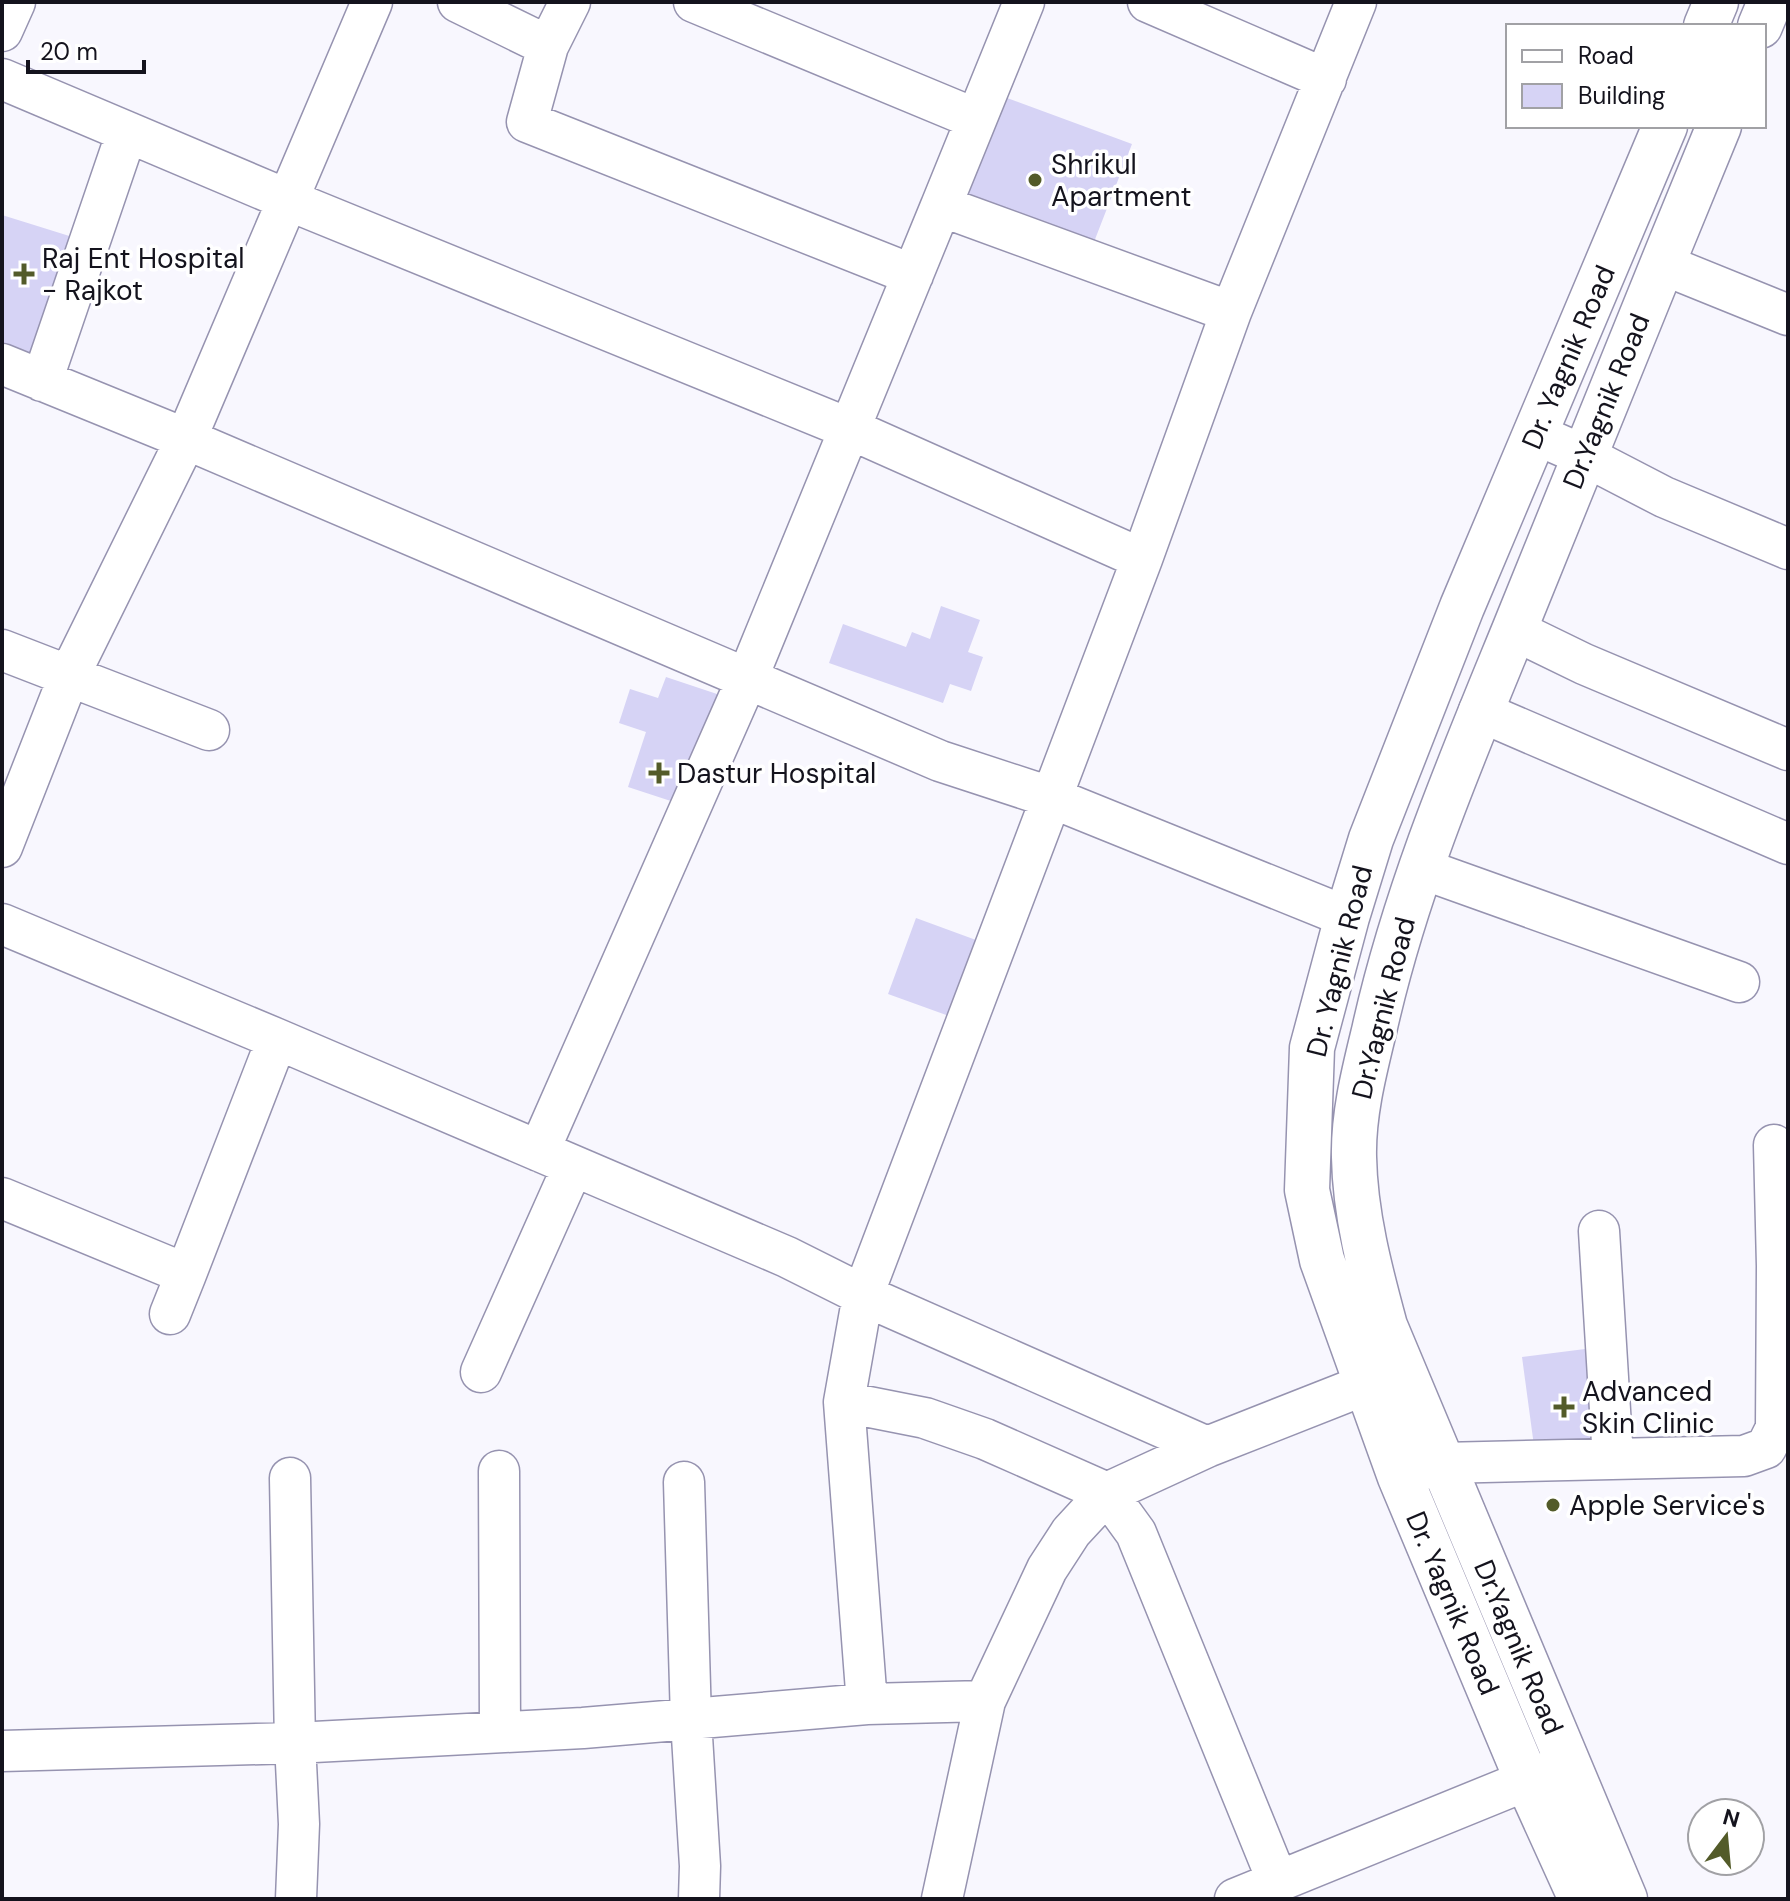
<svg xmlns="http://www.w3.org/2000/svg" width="1790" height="1901" viewBox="0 0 1790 1901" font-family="'DM Sans',sans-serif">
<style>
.building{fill:#d6d3f5}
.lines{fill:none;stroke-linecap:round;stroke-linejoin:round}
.minor-casing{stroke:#9693b0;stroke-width:43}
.tertiary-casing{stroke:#9693b0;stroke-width:47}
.minor{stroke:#fff;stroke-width:40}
.tertiary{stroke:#fff;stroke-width:44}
.poi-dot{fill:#535b29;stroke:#fff;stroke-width:3}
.labels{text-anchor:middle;stroke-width:7;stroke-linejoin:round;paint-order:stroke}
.poi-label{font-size:28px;fill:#14131d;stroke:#fff;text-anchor:start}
.street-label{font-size:28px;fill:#14131d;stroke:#fff}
</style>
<rect width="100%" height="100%" fill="#f8f7fe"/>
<path class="building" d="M 988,91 L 1132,144 L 1087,260 L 941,206 Z
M 2,215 L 79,239 L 39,363 L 2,352 Z
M 941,606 L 980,620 L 968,652 L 983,657 L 971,691 L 950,684 L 943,703 L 829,663 L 843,624 L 906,647 L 912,632 L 930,639 Z
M 666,677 L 720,695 L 683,805 L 628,787 L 646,732 L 619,723 L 630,689 L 658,698 Z
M 916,918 L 976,940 L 949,1016 L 888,994 Z
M 1585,1349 L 1597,1437 L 1534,1446 L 1522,1357 Z"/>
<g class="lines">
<defs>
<path id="minor" d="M 458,2 L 548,46
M 570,2 L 548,46 L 527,122 L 913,275
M 694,2 L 976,119
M 1024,2 L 941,206 L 1231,312
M 1148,2 L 1326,79
M 2,31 L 15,2
M 2,79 L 288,200 L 850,429 L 1142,559
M 1662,264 L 1788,315
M 2,364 L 186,439 L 940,761 L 1050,797 L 1347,917
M 42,381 L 127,132
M 1535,434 L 1583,455 L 1664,497 L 1788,549
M 1514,630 L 1584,664 L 1788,750
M 2,650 L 209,730
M 1479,711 L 1788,844
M 2,847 L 69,676 L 186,439 L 372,2
M 1420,868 L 1739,982
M 2,924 L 277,1039 L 787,1257 L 863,1295 L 1207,1447 L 1395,1373
M 1774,1145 L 1777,1266
M 539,1151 L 747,679 L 941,206
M 2,1198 L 186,1274 L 170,1314
M 1599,1231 L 1613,1459
M 186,1274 L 277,1039
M 481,1372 L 573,1166
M 844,1402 L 925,1418 L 985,1439 L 1107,1493 L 1136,1533 L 1278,1882
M 499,1471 L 500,1731
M 1400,1477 L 1442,1463 L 1744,1456 L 1766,1448 L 1776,1428 L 1777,1266 L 1788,1270
M 290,1478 L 295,1743 L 299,1824 L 296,1899
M 684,1482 L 691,1720 L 700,1866 L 699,1899
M 867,1704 L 844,1402 L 863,1295 L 1142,559 L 1231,312 L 1356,2
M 2,1751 L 295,1743 L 583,1728 L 867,1704 L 985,1701
M 942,1899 L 985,1701 L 1047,1569 L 1071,1532 L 1107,1493 L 1207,1447
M 1235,1899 L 1557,1768"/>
<path id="tertiary" d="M 1706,26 L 1716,2
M 1760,26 L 1770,2
M 1581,1899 L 1527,1780 L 1400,1477 L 1322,1260 L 1307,1190 L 1312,1048 L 1347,917 L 1371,839 L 1462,607 L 1665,126
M 1625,1899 L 1385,1326 C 1370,1271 1355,1214 1354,1157 C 1353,1115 1364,1072 1374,1031 C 1405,891 1461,760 1515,628 C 1583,461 1650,293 1719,126"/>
</defs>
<use href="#minor" class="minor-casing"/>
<use href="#tertiary" class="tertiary-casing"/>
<use href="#minor" class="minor"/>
<use href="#tertiary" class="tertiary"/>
</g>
<g class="poi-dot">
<circle cx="1035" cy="180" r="8"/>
<path d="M20 262h8v8h8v8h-8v8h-8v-8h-8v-8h8z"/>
<path d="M655 761h8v8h8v8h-8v8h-8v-8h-8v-8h8z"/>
<path d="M1560 1395h8v8h8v8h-8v8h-8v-8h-8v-8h8z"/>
<circle cx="1553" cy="1505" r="8"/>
</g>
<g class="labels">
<g class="poi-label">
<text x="1051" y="174">Shrikul<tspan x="1051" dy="32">Apartment</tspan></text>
<text x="42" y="268">Raj Ent Hospital<tspan x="42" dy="32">- Rajkot</tspan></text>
<text x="677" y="783">Dastur Hospital</text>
<text x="1582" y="1401">Advanced<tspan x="1582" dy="32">Skin Clinic</tspan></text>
<text x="1569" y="1515">Apple Service's</text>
</g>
<g class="street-label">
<text transform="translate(1568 357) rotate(-67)" y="10">Dr. Yagnik Road</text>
<text transform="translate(1606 401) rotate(-68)" y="10">Dr.Yagnik Road</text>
<text transform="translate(1339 961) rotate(-76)" y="10">Dr. Yagnik Road</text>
<text transform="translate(1383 1008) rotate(-76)" y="10">Dr.Yagnik Road</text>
<text transform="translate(1453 1603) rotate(67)" y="10">Dr. Yagnik Road</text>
<text transform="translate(1519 1647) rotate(67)" y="10">Dr.Yagnik Road</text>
</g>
</g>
<rect width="1790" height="1901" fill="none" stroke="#14131d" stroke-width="8"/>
<rect x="1506" y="24" width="260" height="104" fill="#ffffff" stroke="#a1a1a5" stroke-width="2"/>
<rect x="1522" y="50" width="40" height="12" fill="#ffffff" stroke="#a1a1a5" stroke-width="2"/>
<text x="1578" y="64" font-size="24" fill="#14131d">Road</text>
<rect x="1522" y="84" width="40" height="24" fill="#d6d3f5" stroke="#a1a1a5" stroke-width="2"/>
<text x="1578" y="104" font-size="24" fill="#14131d">Building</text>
<g transform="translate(1726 1837) rotate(16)"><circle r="38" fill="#ffffff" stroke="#a1a1a5" stroke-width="2"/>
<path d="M0-6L14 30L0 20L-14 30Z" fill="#535b29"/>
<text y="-12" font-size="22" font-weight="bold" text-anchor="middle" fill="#14131d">N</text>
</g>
<path d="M28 60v12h116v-12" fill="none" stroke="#14131d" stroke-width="4"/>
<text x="40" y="60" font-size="24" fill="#14131d" stroke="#ffffff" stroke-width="6" paint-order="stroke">20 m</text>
</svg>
